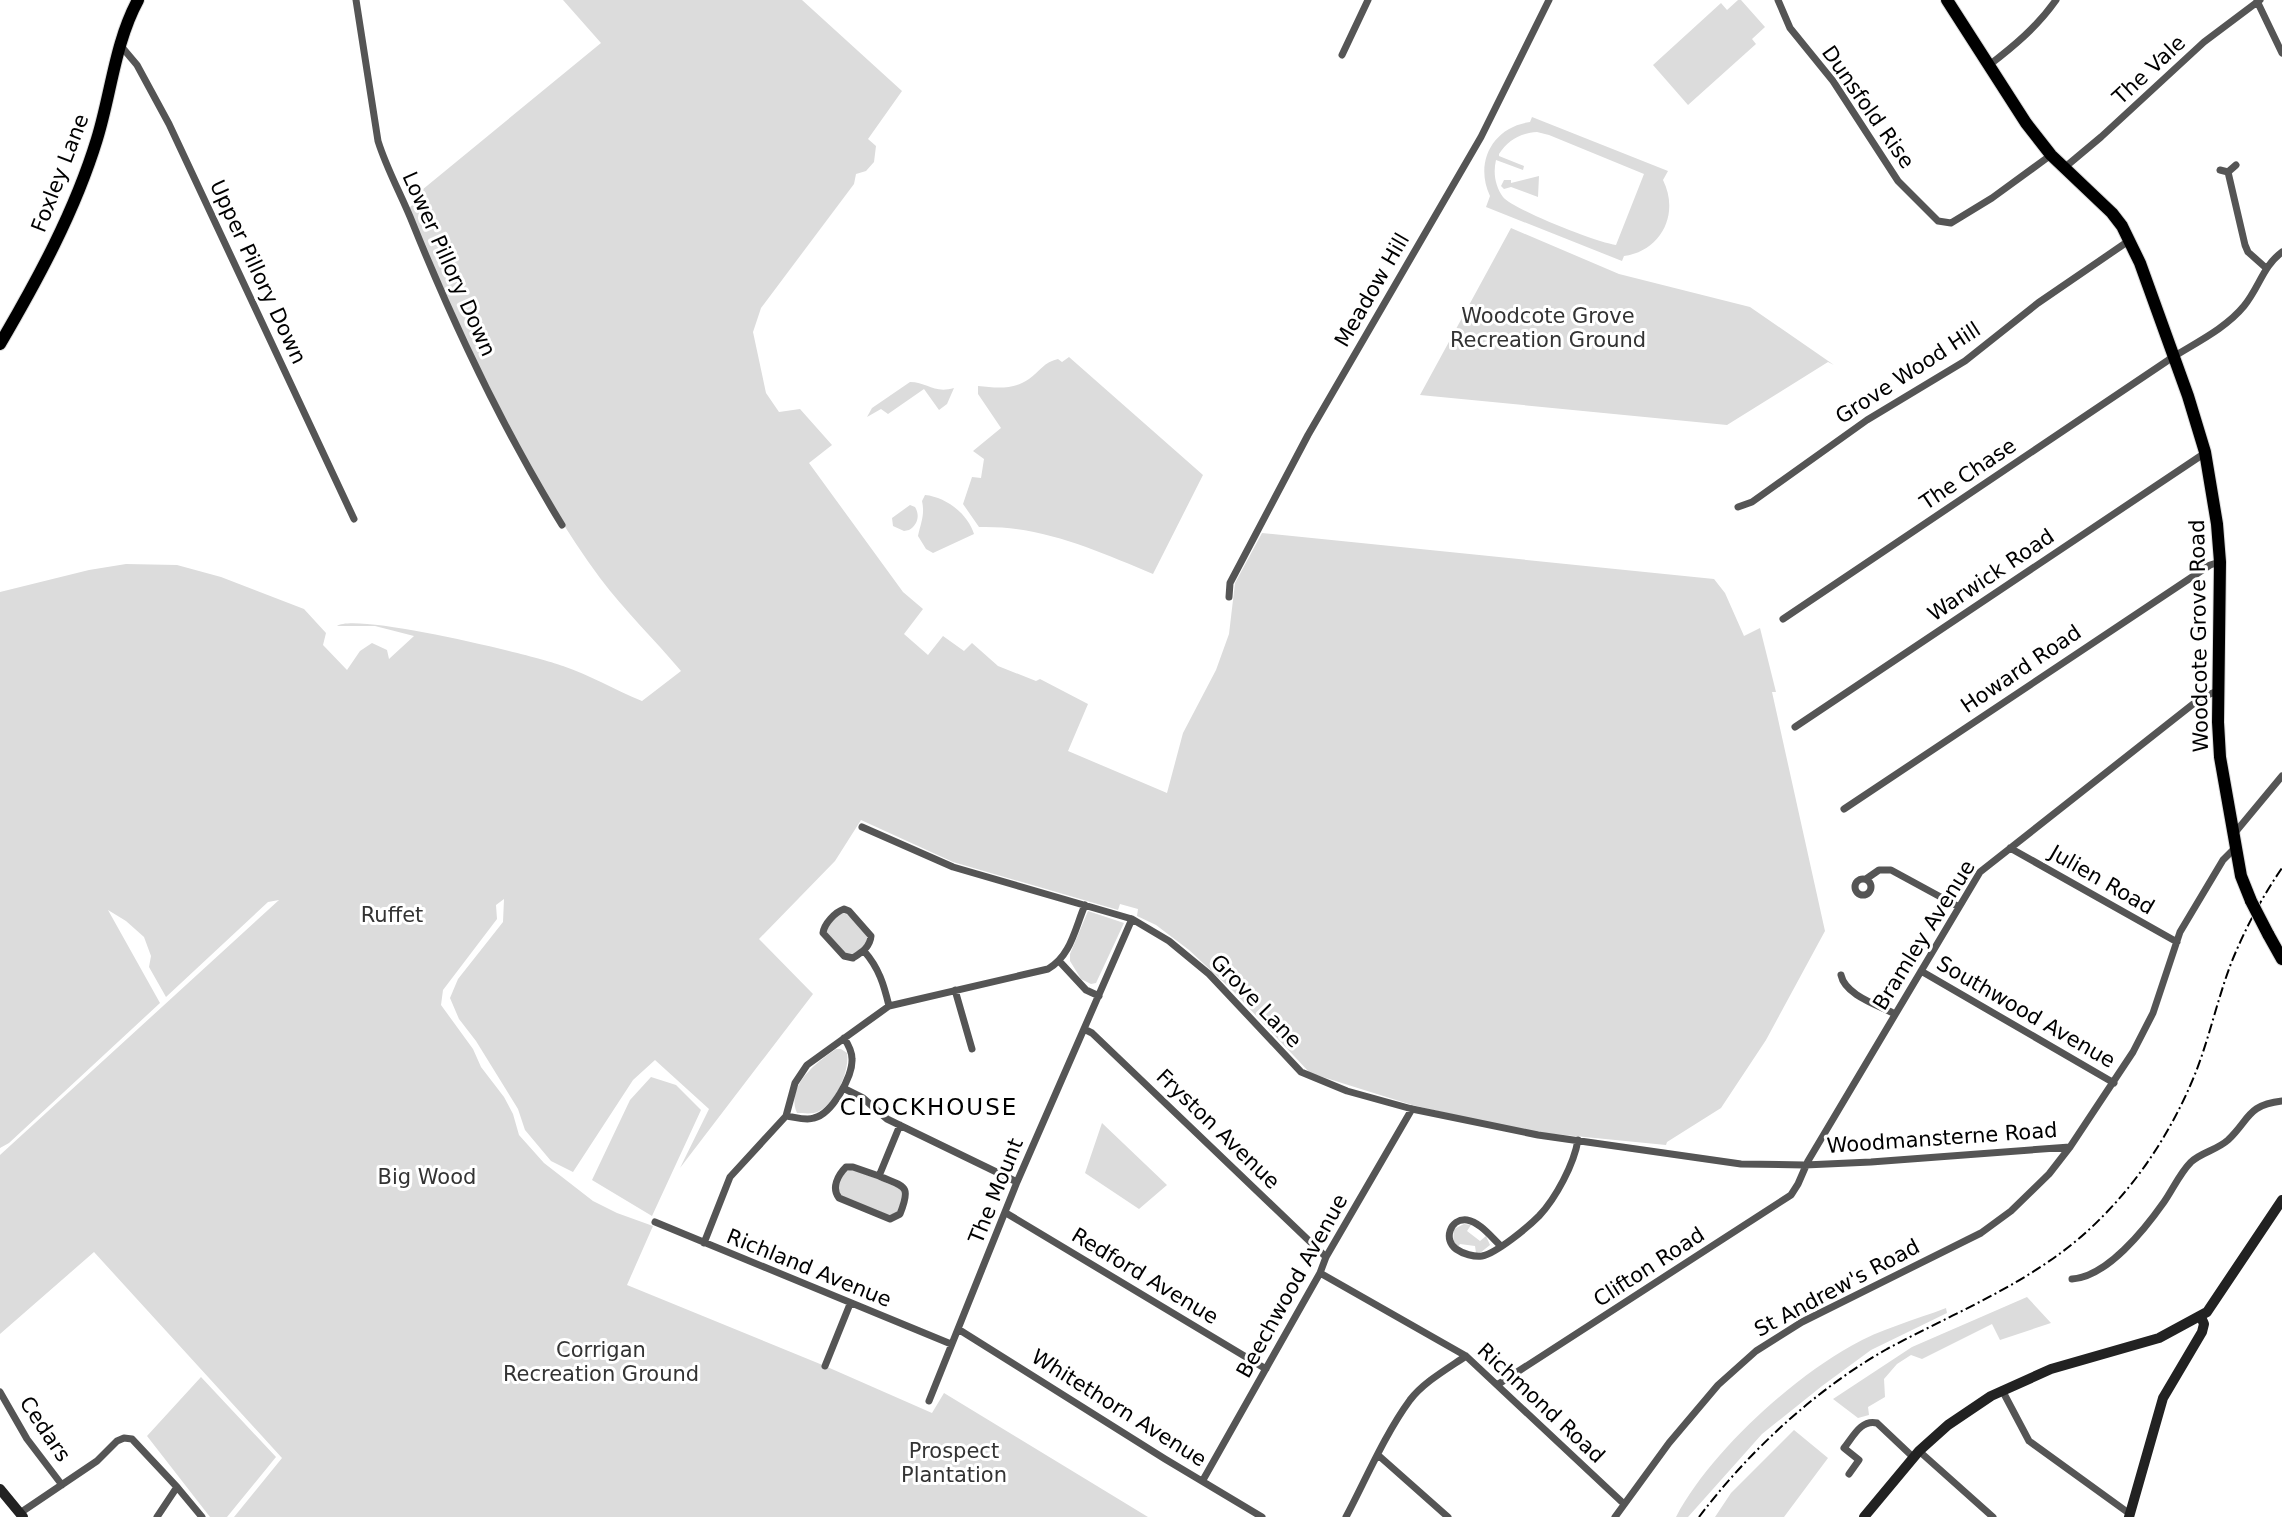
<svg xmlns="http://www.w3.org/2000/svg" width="2282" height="1517" viewBox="0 0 2282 1517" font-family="'DejaVu Sans',sans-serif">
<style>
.green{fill:#dcdcdc;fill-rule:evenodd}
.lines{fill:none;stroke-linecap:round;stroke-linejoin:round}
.primary-casing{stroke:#dbdbdb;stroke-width:14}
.street{stroke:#555;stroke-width:7}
.secondary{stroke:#222;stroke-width:10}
.primary{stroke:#000;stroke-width:12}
.rail{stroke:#000;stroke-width:2;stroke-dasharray:10 3.5 2 3.5;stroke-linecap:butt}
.primary-bridge-casing{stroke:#dbdbdb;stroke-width:14;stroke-linecap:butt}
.primary-bridge{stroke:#000;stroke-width:12}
.labels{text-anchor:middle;stroke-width:6;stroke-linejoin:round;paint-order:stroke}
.street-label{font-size:21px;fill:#000;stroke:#fff}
.park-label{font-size:21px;fill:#333;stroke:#fff}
.neighbourhood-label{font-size:23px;letter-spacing:2px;fill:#000;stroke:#fff}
</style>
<rect width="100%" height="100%" fill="#fff"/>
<path class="green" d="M 563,0 L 802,0 L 902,91 L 868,139 L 876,146 L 874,162 L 866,171 L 856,174 L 854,184 L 761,308 L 753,332 L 766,393 L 779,412 L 800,409 L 832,445 L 809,463 L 903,592 L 923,609 L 904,634 L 928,655 L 943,636 L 964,651 L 972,643 L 998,666 L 1036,681 L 1040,679 L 1088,704 L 1068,751 L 1167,793 L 1183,733 L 1216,670 L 1229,634 L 1235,583 L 1262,533 L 1714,579 L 1725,593 L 1744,636 L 1760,628 L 1776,692 L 1772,692 L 1825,931 L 1766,1040 L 1721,1108 L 1667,1142 L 1666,1145 L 1524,1131 L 1412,1105 L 1310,1073 L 1233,991 L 1189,950 L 1156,925 L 1137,916 L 1138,909 L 1120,904 L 1118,910 L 953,862 L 861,820 L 835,861 L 759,939 L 813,994 L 680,1168 L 709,1109 L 655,1060 L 633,1080 L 573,1172 L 551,1161 L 525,1130 L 518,1109 L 476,1041 L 459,1019 L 450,998 L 458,979 L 503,922 L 504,899 L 496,905 L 497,919 L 443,990 L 441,1005 L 473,1049 L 481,1067 L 504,1097 L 513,1114 L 519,1135 L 544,1163 L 593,1201 L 617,1213 L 653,1226 L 627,1285 L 825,1366 L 932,1413 L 944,1393 L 1148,1517 L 234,1517 L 282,1458 L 94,1252 L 0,1334 L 0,1155 L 279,900 L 268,902 L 166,997 L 149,967 L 151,956 L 144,937 L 126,921 L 108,910 L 160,1003 L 9,1143 L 0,1148 L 0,592 L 89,570 L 126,564 L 177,565 L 221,577 L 304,609 L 326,633 L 323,645 L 347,670 L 360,651 L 372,643 L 387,650 L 389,659 L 414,636 L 375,626 L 337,626 C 356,612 533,655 563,666 C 590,675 615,690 642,701 L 681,671 C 654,639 625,611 600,578 C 518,466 461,336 409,208 L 419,199 L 411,199 L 601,43 Z
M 1738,0 L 1741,0 L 1765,27 L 1752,39 L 1756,44 L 1688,105 L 1653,65 L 1721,3 L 1727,10 Z
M 1532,117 L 1668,171 L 1663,180 C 1680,214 1661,251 1624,256 L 1622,261 L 1486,207 L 1490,196 C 1474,162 1493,127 1530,122 ZM 1537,132 L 1549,135 L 1644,174 L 1616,245 C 1598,243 1514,210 1503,197 C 1495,186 1493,173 1496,160 L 1523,170 L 1524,166 L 1499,156 L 1499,154 C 1508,140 1520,133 1537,132 Z
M 1539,176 L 1538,197 L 1511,187 L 1504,189 L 1501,186 L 1504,180 L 1511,180 L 1511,183 Z
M 1511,228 L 1619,274 L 1750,307 L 1834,365 L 1828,362 L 1727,425 L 1420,395 Z
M 1069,357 L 1203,475 L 1153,574 C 1098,551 1041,525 979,527 L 963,504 L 972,477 L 981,478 L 984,459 L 973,451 L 1001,428 L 978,394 L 978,386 C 997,388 1013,390 1029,379 C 1040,371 1044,362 1058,359 L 1062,362 Z
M 910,382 C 927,382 934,394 954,388 L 947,404 L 939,410 L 924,389 L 888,414 L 881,409 L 867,417 L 872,408 Z
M 925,495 C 946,497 968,514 974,534 L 933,553 L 926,549 L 918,536 C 921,522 925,515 922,501 Z
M 910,505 L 915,507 C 920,515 918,525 909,530 L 904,531 L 893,526 L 892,518 Z
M 1088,911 L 1124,923 L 1096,983 L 1091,984 L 1081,979 L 1070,961 L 1070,954 Z
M 844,912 L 867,932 L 868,941 L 853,955 L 849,956 L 827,937 L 826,928 L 839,913 Z
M 836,1049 L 841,1049 L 847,1053 C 850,1072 834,1108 814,1113 C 808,1114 802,1113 797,1113 C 785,1086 817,1062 836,1049 Z
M 651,1077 L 676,1085 L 701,1110 L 652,1216 L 592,1180 L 630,1100 Z
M 1102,1123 L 1167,1185 L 1139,1209 L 1085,1173 Z
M 853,1169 L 901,1189 L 904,1193 L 898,1211 L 889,1216 L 842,1196 L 837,1189 L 845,1172 Z
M 1464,1224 L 1471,1225 L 1467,1231 L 1480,1241 L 1486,1236 L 1490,1245 L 1480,1253 L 1476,1253 L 1475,1246 L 1460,1244 L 1458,1247 L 1453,1242 L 1454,1229 Z
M 2027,1297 L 2051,1323 L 2000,1340 L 1992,1324 L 1922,1359 L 1911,1355 L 1897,1364 L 1884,1379 L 1885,1397 L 1868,1407 L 1869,1415 L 1858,1418 L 1833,1399 L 1912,1347 Z
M 1946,1308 L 1947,1313 L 1871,1350 L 1822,1386 L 1762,1434 L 1688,1517 L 1676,1517 C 1709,1454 1790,1380 1851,1346 C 1880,1329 1915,1320 1946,1308 Z
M 201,1377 L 276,1457 L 227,1517 L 210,1517 L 147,1436 Z
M 1794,1430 L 1828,1458 L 1784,1517 L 1715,1517 L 1731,1493 Z"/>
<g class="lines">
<defs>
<path id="primary" d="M 1947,0 L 2026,123 L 2051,155 L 2112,213 L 2122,226 L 2140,263 L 2188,396 L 2205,452 L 2217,524 L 2220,562 L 2218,722 L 2220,757 L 2241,876 L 2251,901
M 0,344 C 38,279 75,211 97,139 C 111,94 115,42 138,0
M 2268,934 L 2282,959"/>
</defs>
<use href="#primary" class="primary-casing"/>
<path class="street" d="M 356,0 L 378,141 C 387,170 402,196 413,224 C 455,328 503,429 562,525
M 1778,0 L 1790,28 L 1833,81 L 1898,181 L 1938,221 L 1951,223 L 1992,198 L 2051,155
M 2257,1 L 2282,53
M 121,46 L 137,65 L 169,124 L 354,519
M 1342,55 L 1368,0
M 1988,66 C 2014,46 2037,27 2056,0
M 2064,168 L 2101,137 L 2204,42 L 2260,0
M 2220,170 L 2228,172 L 2236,165
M 2228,172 L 2245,245 L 2248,252 L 2266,268
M 1738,507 L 1752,502 L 1867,420 L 1965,361 L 2038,303 L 2130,240
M 1229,597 L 1230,583 L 1308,435 L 1481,137 L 1549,0
M 1783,619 L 2173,357 C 2197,342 2226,328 2244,306 C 2259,288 2263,266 2282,252
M 1795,727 L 2205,453
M 1844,809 L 2210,565 L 2220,562
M 862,827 L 953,867 L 1132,919 L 1169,941 L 1209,974 L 1301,1072 L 1347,1091 L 1412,1109 L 1538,1135 L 1741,1164 L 1805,1165 L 1871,1162 L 2070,1147
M 2233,835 L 2282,776
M 2010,848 L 2177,942
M1855 887a8 8 0 1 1 16 0a8 8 0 1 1-16 0Z
M 1866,879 L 1879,870 L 1891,870 L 1959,907
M 844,909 L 849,911 L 871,936 C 870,947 862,952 853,958 L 844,956 L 823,933 C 824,924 835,912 844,909 Z
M 864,951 C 879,968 884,985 889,1006
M 1060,962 L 1086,990 L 1099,996
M 1921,971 L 2114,1083
M 1841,975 C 1845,995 1878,1005 1895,1014
M 955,990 L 972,1049
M 1084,1029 L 1092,1033 L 1326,1257
M 843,1088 L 863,1098 L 887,1119 L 1017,1182
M 786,1116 L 795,1083 L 807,1065 L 889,1006 L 1048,969 C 1071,956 1075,928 1085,905
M 879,1176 L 853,1167 L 846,1167 C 838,1175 831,1188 839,1198 L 890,1219 L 900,1214 C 912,1184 904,1187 879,1176 L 900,1125
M 1006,1213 L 1266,1369
M 655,1222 L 951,1344
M 704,1243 L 730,1177 L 786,1116 C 795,1117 806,1121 814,1118 C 832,1114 853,1076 852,1059 C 852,1051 848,1044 844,1038
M 1501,1246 C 1492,1238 1480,1222 1467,1220 C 1450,1218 1443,1240 1456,1249 C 1463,1254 1474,1257 1482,1256 C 1497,1253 1528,1227 1539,1216 C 1556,1198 1574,1164 1578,1140
M 1320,1273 L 1466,1356 L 1623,1503
M 2072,1279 C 2107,1277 2145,1229 2164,1202 C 2173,1189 2180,1173 2191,1162 C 2202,1152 2217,1150 2228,1140 C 2250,1119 2247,1105 2282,1101
M 958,1329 L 1165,1459 L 1262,1517
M 825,1366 L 850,1304
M 1497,1385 L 1791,1195 L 1798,1184 L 1808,1161 L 1980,872 L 2202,697 L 2218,691
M 2002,1390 L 2029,1441 L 2130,1514
M 0,1392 L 27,1439 L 62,1485
M 929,1401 L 1017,1182 L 1132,919
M 1919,1451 L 1993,1517
M 1378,1455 L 1448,1517
M 1849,1474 L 1859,1460 L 1844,1448 C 1853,1437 1861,1419 1877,1423 L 1913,1457
M 1203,1480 L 1320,1273 L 1326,1257 L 1412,1109
M 20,1513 L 97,1461 L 117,1441 L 124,1438 L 132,1439 L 177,1487 L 202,1517
M 157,1517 L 177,1487
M 1346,1517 C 1366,1479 1385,1434 1410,1400 C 1424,1382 1447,1369 1466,1356
M 1615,1517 L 1669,1443 L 1718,1385 L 1756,1351 L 1802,1322 L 1981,1233 L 2011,1211 L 2049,1174 L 2070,1147 L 2133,1052 L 2153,1013 L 2180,932 L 2223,860 L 2235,848"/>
<path class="secondary" d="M 0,1489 L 23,1517
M 1864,1517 L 1919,1451 L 1948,1425 L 1991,1396 L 2051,1369 L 2159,1338 L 2207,1312 L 2282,1200
M 2129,1517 L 2163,1398 L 2202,1332 L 2204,1324 L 2201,1317"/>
<use href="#primary" class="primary"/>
<path class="rail" d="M 1699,1517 C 1748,1452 1816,1389 1887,1349 C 1961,1309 2042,1279 2102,1217 C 2139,1180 2169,1134 2190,1086 C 2208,1046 2216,1002 2232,961 C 2245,929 2262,897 2282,868"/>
<defs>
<path id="primary-bridge" d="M 2251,901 L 2268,934"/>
</defs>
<use href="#primary-bridge" class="primary-bridge-casing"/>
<use href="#primary-bridge" class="primary-bridge"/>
</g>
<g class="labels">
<g class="street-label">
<text transform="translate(2149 70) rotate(-43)" y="7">The Vale</text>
<text transform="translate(1868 107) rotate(55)" y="7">Dunsfold Rise</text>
<text transform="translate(60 173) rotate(-69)" y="7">Foxley Lane</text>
<text transform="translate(449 264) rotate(66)" y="7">Lower Pillory Down</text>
<text transform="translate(258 272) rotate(65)" y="7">Upper Pillory Down</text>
<text transform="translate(1372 290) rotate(-60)" y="7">Meadow Hill</text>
<text transform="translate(1908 373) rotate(-33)" y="7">Grove Wood Hill</text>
<text transform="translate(1968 474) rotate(-34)" y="7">The Chase</text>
<text transform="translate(1991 575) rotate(-34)" y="7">Warwick Road</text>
<text transform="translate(2199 636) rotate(-91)" y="7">Woodcote Grove Road</text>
<text transform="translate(2021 669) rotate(-34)" y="7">Howard Road</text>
<text transform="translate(2102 880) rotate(30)" y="7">Julien Road</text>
<text transform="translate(1924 935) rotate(-58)" y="7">Bramley Avenue</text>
<text transform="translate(1256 1001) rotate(46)" y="7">Grove Lane</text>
<text transform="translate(2026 1012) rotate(30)" y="7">Southwood Avenue</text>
<text transform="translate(1218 1129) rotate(44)" y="7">Fryston Avenue</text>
<text transform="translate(1942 1138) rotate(-4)" y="7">Woodmansterne Road</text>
<text transform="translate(996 1191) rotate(-68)" y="7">The Mount</text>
<text transform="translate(1649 1267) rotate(-33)" y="7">Clifton Road</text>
<text transform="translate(809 1268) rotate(22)" y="7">Richland Avenue</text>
<text transform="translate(1145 1276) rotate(31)" y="7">Redford Avenue</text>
<text transform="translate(1292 1286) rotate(-61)" y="7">Beechwood Avenue</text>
<text transform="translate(1837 1288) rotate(-28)" y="7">St Andrew's Road</text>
<text transform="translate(1541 1403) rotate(43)" y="7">Richmond Road</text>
<text transform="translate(1119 1408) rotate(32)" y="7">Whitethorn Avenue</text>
<text transform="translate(45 1429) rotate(56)" y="7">Cedars</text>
</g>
<g class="park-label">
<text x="1548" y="323">Woodcote Grove<tspan x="1548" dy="24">Recreation Ground</tspan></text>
<text x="392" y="922">Ruffet</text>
<text x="427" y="1184">Big Wood</text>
<text x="601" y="1357">Corrigan<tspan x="601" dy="24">Recreation Ground</tspan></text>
<text x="954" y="1458">Prospect<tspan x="954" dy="24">Plantation</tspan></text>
</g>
<g class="neighbourhood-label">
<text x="929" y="1115">CLOCKHOUSE</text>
</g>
</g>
</svg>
